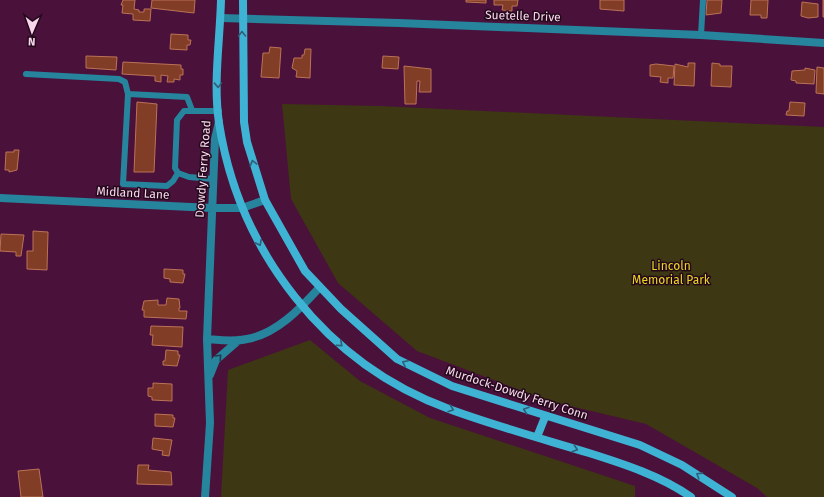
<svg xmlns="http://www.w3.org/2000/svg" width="824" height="497" viewBox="0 0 824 497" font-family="'Fira Sans',sans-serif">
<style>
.green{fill:#3d3713}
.building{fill:#813d25;stroke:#bb7258}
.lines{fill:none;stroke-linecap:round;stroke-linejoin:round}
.lane{stroke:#26849d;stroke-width:6}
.street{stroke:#26849d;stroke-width:8}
.secondary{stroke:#3eb3d3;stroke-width:8}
.oneway{stroke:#305e77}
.oneway2{stroke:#243b4f}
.labels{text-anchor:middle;stroke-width:3;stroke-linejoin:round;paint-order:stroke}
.street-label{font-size:12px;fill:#fad6ed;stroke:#220a1b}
.park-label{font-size:12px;fill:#efd520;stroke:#220a1b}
</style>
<rect width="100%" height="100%" fill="#4a113b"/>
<path class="green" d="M 282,104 L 380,106 L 824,127 L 824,497 L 767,497 L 757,488 L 646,424 L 549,401 L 417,351 L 338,283 L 291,199 Z
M 310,340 L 360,381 L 430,418 L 635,486 L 635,497 L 221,497 L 228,370 Z"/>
<path class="building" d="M 123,0 L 135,0 L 134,9 L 139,10 L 139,12 L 144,12 L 144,9 L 151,9 L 150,21 L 133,20 L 133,14 L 122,13 L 123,5 L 121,5 Z
M 152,0 L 195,0 L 194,13 L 151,8 Z
M 466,0 L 486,0 L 486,3 L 466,2 Z
M 494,0 L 518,0 L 517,6 L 512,6 L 512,11 L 502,10 L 503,5 L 494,5 Z
M 600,0 L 624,0 L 624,11 L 600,9 Z
M 707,0 L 722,0 L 721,13 L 706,15 Z
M 751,0 L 768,0 L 767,18 L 761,18 L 761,15 L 750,15 Z
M 823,0 L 824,0 L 824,17 L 823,17 Z
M 802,2 L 818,4 L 818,17 L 808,18 L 801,16 Z
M 171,34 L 188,35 L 188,40 L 191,40 L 190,45 L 187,45 L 187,50 L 170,49 Z
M 270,47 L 281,48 L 279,78 L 261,77 L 263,53 L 269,53 Z
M 305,49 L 311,49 L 310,78 L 296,77 L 297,71 L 292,68 L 294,58 L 302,58 L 302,55 L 304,55 Z
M 86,56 L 117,57 L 116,70 L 86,68 Z
M 383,56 L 399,57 L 398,69 L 382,68 Z
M 123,62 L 181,65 L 181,69 L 183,69 L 183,75 L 180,75 L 180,80 L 174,79 L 174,82 L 167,82 L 168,76 L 161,75 L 161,82 L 155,81 L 155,76 L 122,74 Z
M 688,63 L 695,63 L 694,86 L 674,85 L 675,64 L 688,67 Z
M 712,63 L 720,64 L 720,66 L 732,66 L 731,87 L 711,86 Z
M 656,64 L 674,66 L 673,78 L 668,78 L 668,83 L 660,82 L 661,77 L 650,76 L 650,65 Z
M 404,66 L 431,69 L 431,92 L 419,92 L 420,81 L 417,81 L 416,104 L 405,104 Z
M 817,67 L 824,68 L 824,94 L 816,93 Z
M 805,68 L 815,70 L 814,84 L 796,83 L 796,81 L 791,80 L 792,71 L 805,70 Z
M 137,102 L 157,104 L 154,172 L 134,172 Z
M 790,102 L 805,103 L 804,116 L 786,115 L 787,111 L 789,111 Z
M 14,150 L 19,150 L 17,170 L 9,172 L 9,170 L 5,170 L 6,152 L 14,152 Z
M 33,231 L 48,232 L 47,270 L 27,269 L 27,251 L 33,251 Z
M 1,234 L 24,235 L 21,256 L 16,256 L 16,252 L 0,251 Z
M 164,269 L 183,270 L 183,274 L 185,274 L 183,283 L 170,282 L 170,279 L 164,278 Z
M 167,298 L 179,299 L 180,308 L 179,308 L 179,311 L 187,311 L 186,319 L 144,317 L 144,310 L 142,310 L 144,301 L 158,300 L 158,305 L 166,305 Z
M 151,326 L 183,327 L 182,347 L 152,345 L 153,335 L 150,335 Z
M 166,350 L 178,351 L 178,355 L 180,355 L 177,366 L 163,365 L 163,361 L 165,361 Z
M 153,383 L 172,384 L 172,401 L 152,400 L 152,397 L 148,396 L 148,388 L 153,388 Z
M 155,414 L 173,415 L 173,418 L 175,418 L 173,427 L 155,426 Z
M 153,438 L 172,440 L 169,456 L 162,455 L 163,451 L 152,449 Z
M 138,465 L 149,465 L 148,470 L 171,472 L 172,485 L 137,484 Z
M 39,469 L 43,497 L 21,497 L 18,471 Z"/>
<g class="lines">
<path class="lane" d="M 701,35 L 703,0
M 26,74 L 119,79 L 125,82 L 128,94
M 178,173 L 173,181 L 167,186 L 123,184 L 128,94 L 187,97 L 192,110
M 213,179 L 189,177 L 178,173 L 175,168 L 177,120 L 184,111 L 219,111"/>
<path class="street" d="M 221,18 L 399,23 L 701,35 L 824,43
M 0,198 L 212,208 L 242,208 L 265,200
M 207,339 C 220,340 234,342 247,339 C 276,334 300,309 319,288
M 210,375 L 216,360 L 239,340
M 205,497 L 210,423 L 207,339 L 215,139 L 219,122"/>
<path class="secondary" d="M 221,0 C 220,40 213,83 219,123 C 239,252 326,364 449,409 C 495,426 543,439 589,453 C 624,464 661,476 691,497
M 243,0 L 244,122 L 247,142 L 265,200 L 305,271 L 341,309 L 397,359 L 452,386 L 640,445 L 682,465 L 732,497
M 537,437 L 545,417"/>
</g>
<defs><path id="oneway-chevron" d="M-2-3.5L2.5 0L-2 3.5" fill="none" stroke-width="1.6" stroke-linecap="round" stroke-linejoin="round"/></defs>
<g class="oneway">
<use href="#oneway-chevron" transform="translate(242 34) rotate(-91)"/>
<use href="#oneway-chevron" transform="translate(218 85) rotate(88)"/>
<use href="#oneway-chevron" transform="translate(253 163) rotate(-105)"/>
<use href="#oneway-chevron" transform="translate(259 243) rotate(63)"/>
<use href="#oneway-chevron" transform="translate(340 344) rotate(40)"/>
<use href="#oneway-chevron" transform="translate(405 363) rotate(-154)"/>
<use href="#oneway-chevron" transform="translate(451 409) rotate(19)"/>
<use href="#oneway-chevron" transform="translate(526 410) rotate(-162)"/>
<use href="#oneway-chevron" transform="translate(575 449) rotate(18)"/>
<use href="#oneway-chevron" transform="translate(699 475) rotate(-148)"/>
</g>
<use class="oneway2" href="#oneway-chevron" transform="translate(219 357) rotate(-47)"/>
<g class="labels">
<g class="street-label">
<text transform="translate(523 16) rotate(2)" y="4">Suetelle Drive</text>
<text transform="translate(203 169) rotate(-86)" y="4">Dowdy Ferry Road</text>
<text transform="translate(133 193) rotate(3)" y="4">Midland Lane</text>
<text transform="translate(517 393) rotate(18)" y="4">Murdock-Dowdy Ferry Conn</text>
</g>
<g class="park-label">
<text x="671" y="270">Lincoln<tspan x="671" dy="14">Memorial Park</tspan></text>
</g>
</g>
<g transform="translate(32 32) rotate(182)" stroke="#220a1b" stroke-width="3" paint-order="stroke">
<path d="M0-3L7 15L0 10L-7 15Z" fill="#fad6ed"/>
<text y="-6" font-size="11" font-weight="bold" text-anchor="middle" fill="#fad6ed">N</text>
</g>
</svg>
